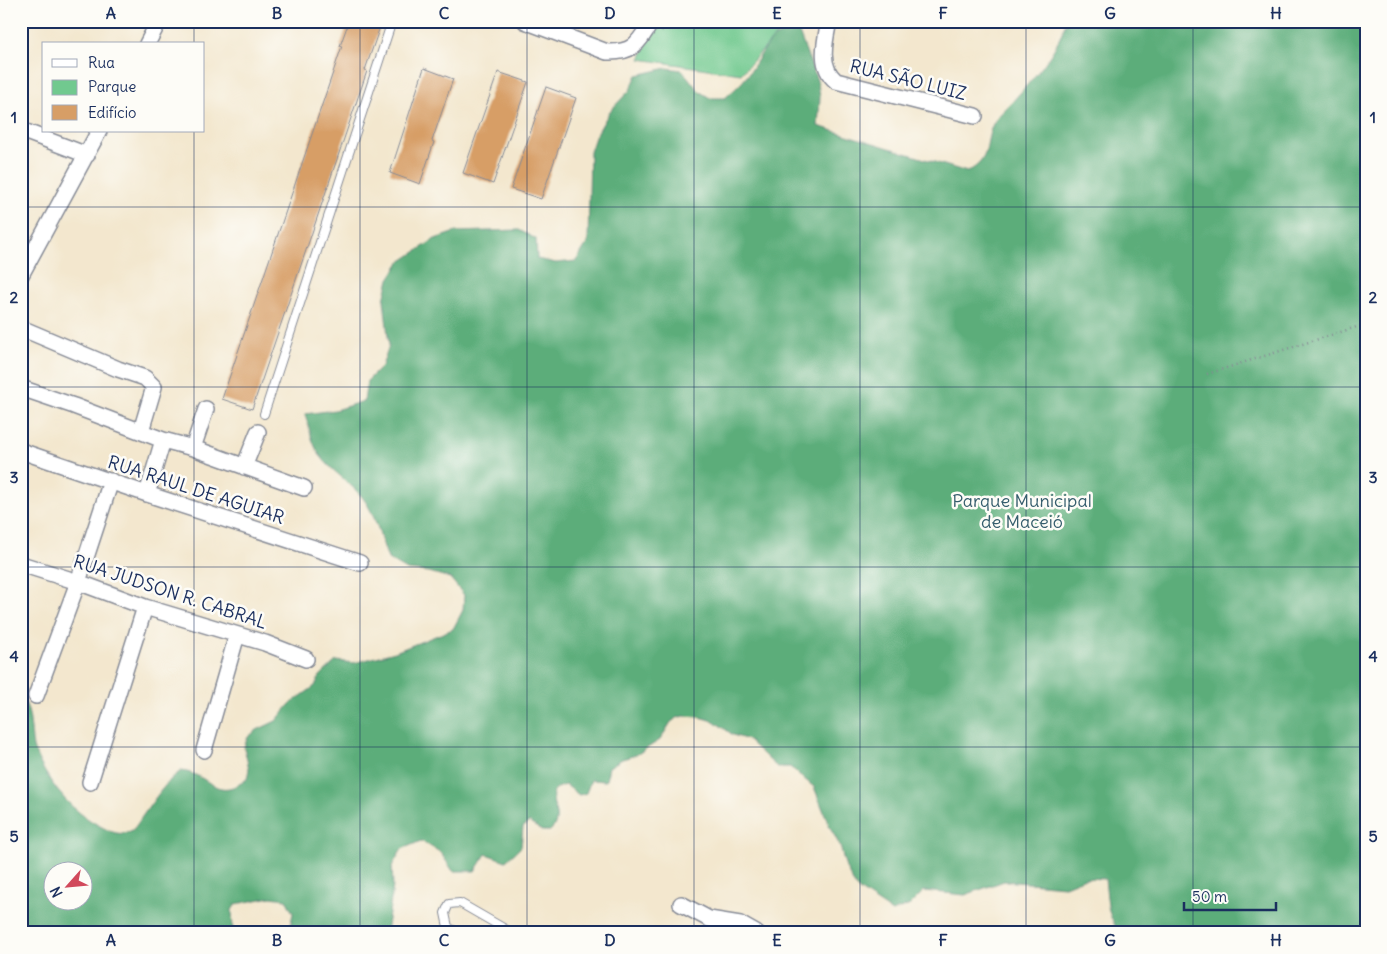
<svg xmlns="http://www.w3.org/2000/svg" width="1387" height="954" viewBox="0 0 1387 954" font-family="Delius,sans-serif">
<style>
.green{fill:#71c98f;stroke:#467c76}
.forest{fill:#5cad7a;stroke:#3c6e6c;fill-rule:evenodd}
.building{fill:#d79e66}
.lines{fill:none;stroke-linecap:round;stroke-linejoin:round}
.lane-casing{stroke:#878b96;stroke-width:10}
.street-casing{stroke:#878b96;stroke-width:18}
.path{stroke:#878b96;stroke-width:2.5;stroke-dasharray:1 4;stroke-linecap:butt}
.lane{stroke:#fff;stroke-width:8}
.street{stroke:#fff;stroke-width:15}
.grid{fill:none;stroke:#1b2f5e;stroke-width:1;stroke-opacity:0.55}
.labels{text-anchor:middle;stroke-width:5;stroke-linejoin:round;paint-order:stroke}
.street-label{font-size:18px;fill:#1b2f5e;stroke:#fdfcf7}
.park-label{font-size:18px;fill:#355d6d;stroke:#fdfcf7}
.neatline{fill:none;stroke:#1b2f5e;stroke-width:2}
.grid-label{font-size:16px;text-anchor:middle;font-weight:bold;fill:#1b2f5e}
</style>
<rect width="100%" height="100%" fill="#fdfcf7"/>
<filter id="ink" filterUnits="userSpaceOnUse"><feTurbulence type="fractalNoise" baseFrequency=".02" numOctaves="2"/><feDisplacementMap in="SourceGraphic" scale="10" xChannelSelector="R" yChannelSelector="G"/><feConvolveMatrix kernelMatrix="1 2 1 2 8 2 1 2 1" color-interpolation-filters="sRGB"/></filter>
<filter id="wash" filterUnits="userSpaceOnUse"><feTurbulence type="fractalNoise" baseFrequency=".0096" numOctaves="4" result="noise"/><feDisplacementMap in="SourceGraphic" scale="20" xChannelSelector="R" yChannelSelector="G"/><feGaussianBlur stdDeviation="1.12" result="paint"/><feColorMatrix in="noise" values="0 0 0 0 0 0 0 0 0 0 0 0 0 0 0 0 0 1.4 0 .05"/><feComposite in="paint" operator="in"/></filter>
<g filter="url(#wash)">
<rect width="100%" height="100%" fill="#f3e7ce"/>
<path class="green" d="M 658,21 L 789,21 L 741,74 L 640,59 Z"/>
<path class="forest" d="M 1066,21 L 1366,21 L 1366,933 L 1120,933 C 1106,915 1108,901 1105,879 L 1085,878 L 1065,886 L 1004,881 L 965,895 L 924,891 L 910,905 L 892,912 L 856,888 L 846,868 L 840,846 L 830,827 L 814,787 L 790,767 L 777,767 L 748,740 L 733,735 L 714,721 L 699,717 L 684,716 L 677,718 L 671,722 L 660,740 L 636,755 L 622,759 L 609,767 L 606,781 L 591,780 L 586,793 L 579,795 L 566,785 C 536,790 569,816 550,831 L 542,831 L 529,822 L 523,827 L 521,847 L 506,861 L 486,854 L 475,871 L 453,871 L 440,852 L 421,841 L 402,849 L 392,866 L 393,886 L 386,933 L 289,933 L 293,913 L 286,899 L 271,897 L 236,904 L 232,910 L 233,931 L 231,933 L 21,933 L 21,695 C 32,711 30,729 33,747 C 34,751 37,756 39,761 C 53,789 73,812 100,826 C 111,832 121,837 132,830 C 137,826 140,819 144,814 C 155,799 165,782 181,771 C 211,774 215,803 247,779 L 249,769 L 244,747 L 248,737 L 257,730 L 276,721 L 290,704 L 315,686 L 320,676 L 336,661 L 354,663 L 395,652 L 453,629 L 463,610 L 464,595 L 450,578 L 429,572 L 407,570 L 388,559 C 381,540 376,515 363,498 C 350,482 332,472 319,454 C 312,443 309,427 305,414 L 335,410 L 364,401 L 367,381 L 382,366 L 389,345 L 384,300 L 389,279 L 400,262 L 435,239 L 455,232 L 519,230 L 536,239 L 537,259 L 556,263 L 576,261 L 588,242 L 590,152 L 595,137 L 610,111 L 630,90 L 637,75 L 667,68 L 682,70 L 699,91 L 710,98 L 725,98 C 733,91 742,83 748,75 C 761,57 771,28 798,30 L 818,83 L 820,97 L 818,126 L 967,172 C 992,159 983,146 993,124 C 997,116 1007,108 1013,101 C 1035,76 1057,53 1066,21 ZM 52,872 L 82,872 L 82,902 L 52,902 Z"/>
<g id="blocks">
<path class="building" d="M 349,21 L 382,21 L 365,70 L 367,71 L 252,409 L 222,399 L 342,46 L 340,46 Z
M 424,68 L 453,79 L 432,141 L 434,142 L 420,184 L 390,173 Z
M 498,72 L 528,82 L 493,184 L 463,173 Z
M 546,87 L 576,98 L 541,199 L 511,189 Z"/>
</g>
</g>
<g filter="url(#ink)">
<use href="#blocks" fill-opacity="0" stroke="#878b96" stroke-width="1"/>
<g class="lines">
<defs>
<path id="lane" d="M 264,414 L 392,21
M 458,933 L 448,927 L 445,913 L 449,904 L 460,903 L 512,933"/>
<path id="street" d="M 525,21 L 607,52 C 634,53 638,43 652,21
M 829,21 C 825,41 818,66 836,81 L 975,116
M 147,44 L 159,21
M 21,130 L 87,155
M 21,275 L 99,131
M 21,328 L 118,369 L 145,378 L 154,387 L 141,431
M 21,388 L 74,406 L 163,440 L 193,448 L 304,488
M 193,448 L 206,409
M 21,451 L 147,494 L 360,563
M 244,467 L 258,432
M 147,494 L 163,440
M 21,564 L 78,582 L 145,607 L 265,643 L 306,659
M 36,696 L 78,582 L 111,481
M 204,750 L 237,635
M 90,782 L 145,607
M 681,904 L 709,919 L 740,924 L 756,933"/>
</defs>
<use href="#lane" class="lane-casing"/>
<use href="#street" class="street-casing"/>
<path class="path" d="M 661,31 L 676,21
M 1207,374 L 1366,324"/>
<use href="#lane" class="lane"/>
<use href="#street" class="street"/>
</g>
</g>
<path class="grid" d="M 194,21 L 194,44M 360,21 L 360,933M 527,21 L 527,933M 694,21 L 694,933M 860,21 L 860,933M 1026,21 L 1026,933M 1193,21 L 1193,933M 194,131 L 194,933M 21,207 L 1366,207M 21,387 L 1366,387M 21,567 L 1366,567M 21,747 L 1366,747"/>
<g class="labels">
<g class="street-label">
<text transform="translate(908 80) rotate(14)" y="6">RUA SÃO LUIZ</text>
<text transform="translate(196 490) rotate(18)" y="6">RUA RAUL DE AGUIAR</text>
<text transform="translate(170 592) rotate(18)" y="6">RUA JUDSON R. CABRAL</text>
</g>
<g class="park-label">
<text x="1022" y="507">Parque Municipal<tspan x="1022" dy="21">de Maceió</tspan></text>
</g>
</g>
<rect width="1387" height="954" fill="none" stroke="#fdfcf7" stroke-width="55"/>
<rect x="42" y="42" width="162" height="90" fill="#fdfcf7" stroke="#a3aaba"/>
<rect x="52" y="59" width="25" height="8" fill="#ffffff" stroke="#a3aaba"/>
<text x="88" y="68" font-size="15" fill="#1b2f5e">Rua</text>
<rect x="52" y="80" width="25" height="15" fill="#71c98f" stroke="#a3aaba"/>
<text x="88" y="92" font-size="15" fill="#1b2f5e">Parque</text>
<rect x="52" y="105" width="25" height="15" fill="#d79e66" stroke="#a3aaba"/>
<text x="88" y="118" font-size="15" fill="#1b2f5e">Edifício</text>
<g transform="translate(68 886) rotate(243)"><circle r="24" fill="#fdfcf7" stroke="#a3aaba"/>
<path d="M0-4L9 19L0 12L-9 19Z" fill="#d1495b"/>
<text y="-8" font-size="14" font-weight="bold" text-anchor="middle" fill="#1b2f5e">N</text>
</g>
<path d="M1184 902v8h92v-8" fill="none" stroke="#1b2f5e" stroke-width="2.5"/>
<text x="1192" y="902" font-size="15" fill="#1b2f5e" stroke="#fdfcf7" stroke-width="4" paint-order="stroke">50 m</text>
<rect x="28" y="28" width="1332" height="898" class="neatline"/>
<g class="grid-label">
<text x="111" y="19">A</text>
<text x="277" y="19">B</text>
<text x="444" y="19">C</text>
<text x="610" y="19">D</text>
<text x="777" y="19">E</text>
<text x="943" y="19">F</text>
<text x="1110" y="19">G</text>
<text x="1276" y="19">H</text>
<text x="14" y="123">1</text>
<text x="1373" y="123">1</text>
<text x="14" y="303">2</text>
<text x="1373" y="303">2</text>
<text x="14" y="483">3</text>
<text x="1373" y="483">3</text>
<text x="14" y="662">4</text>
<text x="1373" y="662">4</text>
<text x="14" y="842">5</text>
<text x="1373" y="842">5</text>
<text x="111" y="946">A</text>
<text x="277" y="946">B</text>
<text x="444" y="946">C</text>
<text x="610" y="946">D</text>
<text x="777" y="946">E</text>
<text x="943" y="946">F</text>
<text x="1110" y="946">G</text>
<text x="1276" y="946">H</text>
</g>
</svg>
